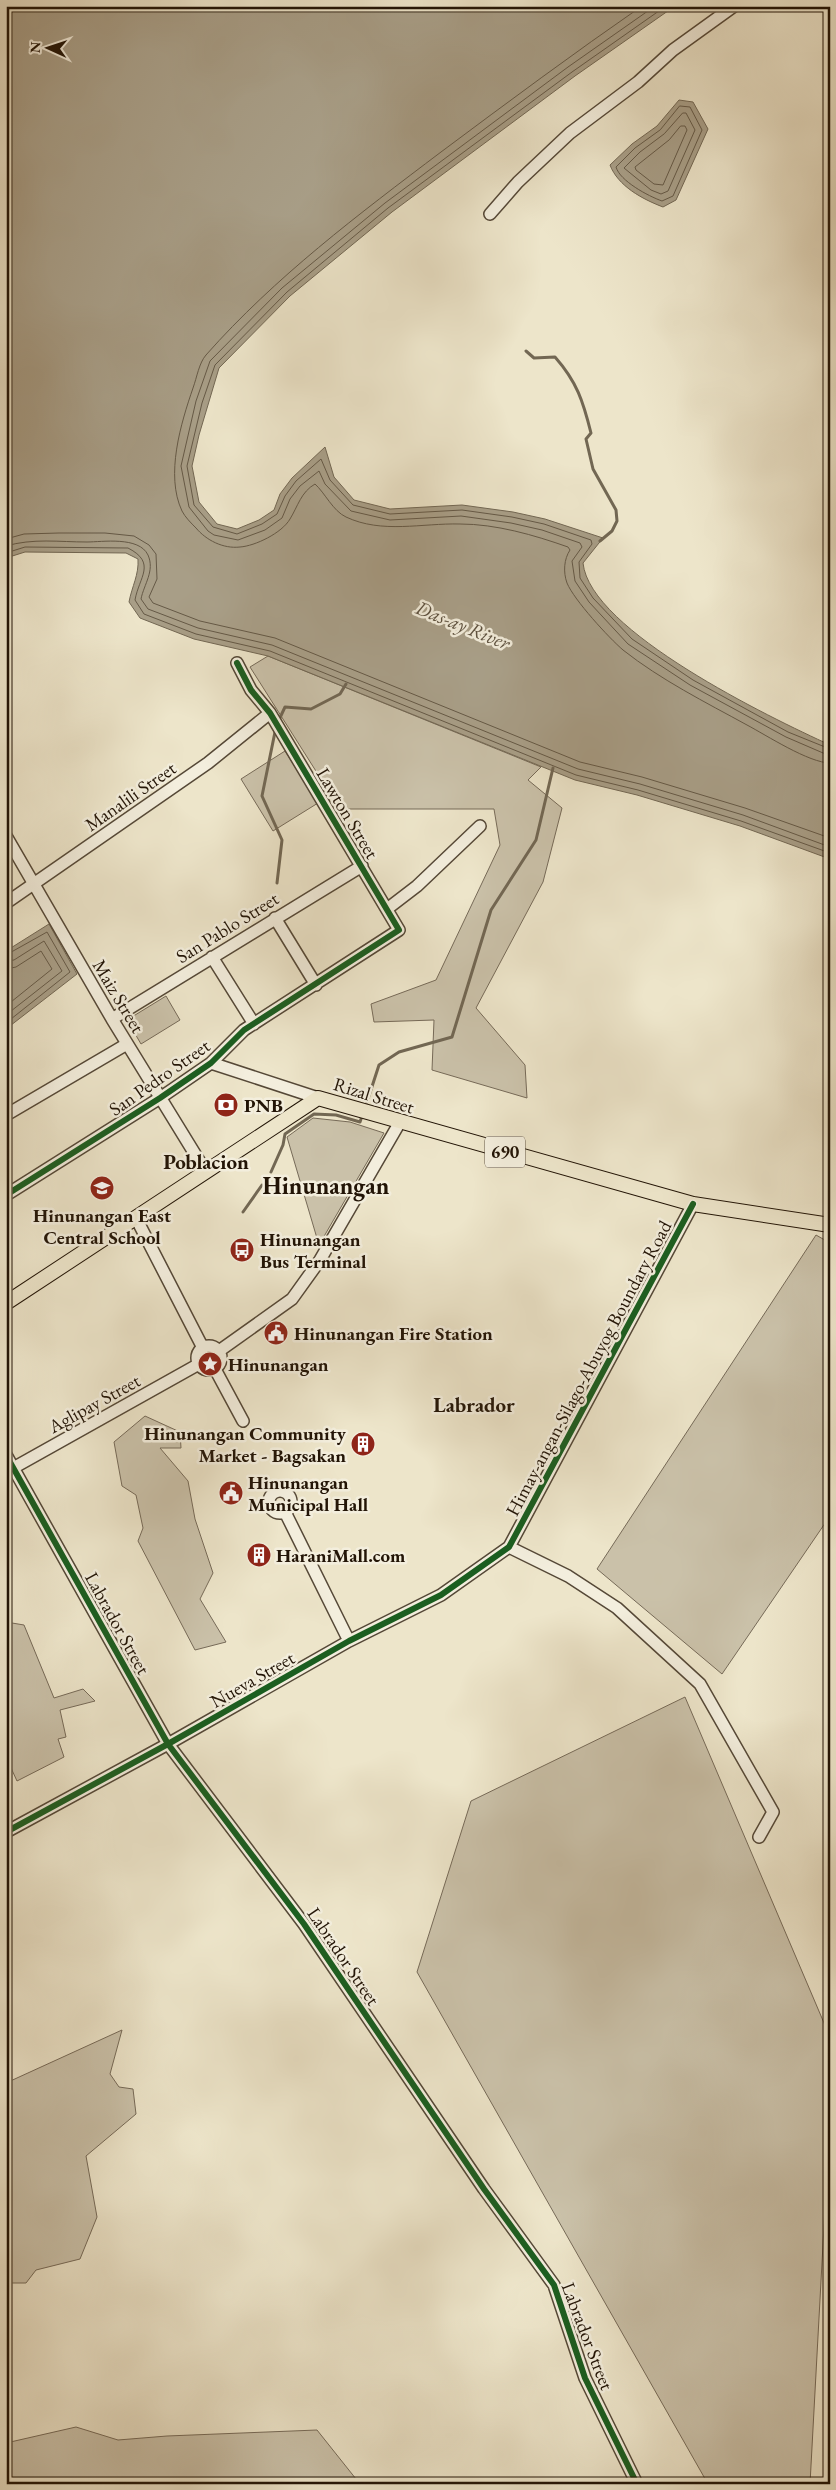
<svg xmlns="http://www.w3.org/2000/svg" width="836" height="2490" viewBox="0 0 836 2490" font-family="'EB Garamond',serif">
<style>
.green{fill:#cac1a9;stroke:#766a58}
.water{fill:#a89e87;stroke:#726753}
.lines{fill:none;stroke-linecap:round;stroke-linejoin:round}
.shore{stroke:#655946;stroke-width:1}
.stream{stroke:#726753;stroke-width:3}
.minor-casing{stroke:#554837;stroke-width:14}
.major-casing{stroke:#221406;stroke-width:16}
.minor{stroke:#f3eedd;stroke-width:11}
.major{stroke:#ede5ca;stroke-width:14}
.cycleway-casing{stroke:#f3eedd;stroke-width:9}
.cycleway{stroke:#1b5e20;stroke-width:6}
.labels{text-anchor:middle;stroke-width:5;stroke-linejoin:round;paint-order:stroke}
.shield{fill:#f3eedd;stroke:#615546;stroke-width:1}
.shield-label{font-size:18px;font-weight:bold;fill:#221406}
.street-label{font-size:19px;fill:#221406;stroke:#f3eedd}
.poi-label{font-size:19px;font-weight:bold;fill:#221406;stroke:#f3eedd;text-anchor:start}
.water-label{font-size:20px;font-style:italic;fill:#5e5240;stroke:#f3eedd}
.quarter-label{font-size:21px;font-weight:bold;fill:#221406;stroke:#f3eedd}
.district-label{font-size:24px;font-weight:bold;fill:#221406;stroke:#f3eedd}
</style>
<rect width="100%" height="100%" fill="#ede5ca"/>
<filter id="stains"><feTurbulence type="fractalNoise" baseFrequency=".004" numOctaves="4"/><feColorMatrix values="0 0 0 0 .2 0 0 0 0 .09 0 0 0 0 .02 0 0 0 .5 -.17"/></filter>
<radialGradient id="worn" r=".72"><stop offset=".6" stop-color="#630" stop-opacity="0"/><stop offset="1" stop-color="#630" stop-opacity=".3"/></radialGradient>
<path class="green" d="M 268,656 L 541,767 L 528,780 L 562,808 L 543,882 L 476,1008 L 525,1065 L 527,1098 L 432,1070 L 434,1020 L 374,1022 L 371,1004 L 436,980 L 500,845 L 494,809 L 340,809 L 250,667 Z
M 285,751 L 318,803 L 273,831 L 241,779 Z
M 166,996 L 180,1020 L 141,1044 L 127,1020 Z
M 313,1118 L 350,1122 L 384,1133 L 319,1245 L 287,1137 Z
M 816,1235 L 830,1243 L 830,1516 L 722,1674 L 597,1569 Z
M 145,1416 L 180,1432 L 181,1448 L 160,1448 L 188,1481 L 195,1519 L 213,1573 L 200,1599 L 226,1642 L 195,1650 L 138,1541 L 143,1528 L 136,1495 L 122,1486 L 114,1442 Z
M 6,1622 L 24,1625 L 54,1698 L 83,1689 L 95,1701 L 60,1710 L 66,1737 L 58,1739 L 64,1757 L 17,1781 L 6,1757 Z
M 685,1697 L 830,2037 L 830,2115 L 810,2484 L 708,2484 L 417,1972 L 471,1801 Z
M 122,2030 L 110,2074 L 119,2087 L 133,2089 L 136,2114 L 86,2156 L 97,2217 L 80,2259 L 36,2270 L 26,2283 L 6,2283 L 6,2083 Z
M 76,2427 L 118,2440 L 167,2436 L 317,2430 L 360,2484 L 6,2484 L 6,2443 Z"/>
<path class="water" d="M 6,6 L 675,6 L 575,76 L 392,212 L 290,296 L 219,368 L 199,435 L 192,466 L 199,502 L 217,524 L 237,529 L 259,520 L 274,510 L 280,494 L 292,478 L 325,447 L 334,477 L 354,500 L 390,509 L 462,505 L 513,512 L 545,519 L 603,538 L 583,563 C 590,631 771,718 830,745 L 830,859 L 740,826 L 637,795 L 575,780 L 268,656 L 194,639 L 140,618 L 129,602 C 132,586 139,575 138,559 L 126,553 L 25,552 L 6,558 Z
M 679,100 L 693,102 L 708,129 L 676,200 L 663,207 C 642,199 618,186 610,165 L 632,144 L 657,126 Z
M 49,924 L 77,974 L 6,1029 L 6,951 Z"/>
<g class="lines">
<path class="shore" d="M 642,6 C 574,53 508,102 441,152 C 359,214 275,277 206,355 C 199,363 197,377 193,388 C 181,423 165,475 182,511 C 185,517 191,523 196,528 C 206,540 223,549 240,547 C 255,546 282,533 290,519 C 298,506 301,492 315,484 C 325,493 333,511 346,517 C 382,534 422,523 460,524 C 496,524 534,535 568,547 L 570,550 C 564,559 563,572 567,583 C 574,600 609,638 623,650 C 661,680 705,702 747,725 C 766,735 809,763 830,763
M 655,6 L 568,67 L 385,203 L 282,288 L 210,361 L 196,401 L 181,466 L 189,507 L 208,531 L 214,535 L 238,540 L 265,530 L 282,518 L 290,499 L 300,486 L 319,471 L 325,484 L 351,511 L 390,520 L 461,516 L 511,523 L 542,530 L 580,543 L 582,547 L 572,561 L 575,581 L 589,602 L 628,644 L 690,685 L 786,737 L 830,756
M 666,6 L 572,72 L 388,208 L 287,292 L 215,365 L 202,403 L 187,466 L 194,505 L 213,527 L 237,534 L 262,524 L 277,514 L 285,496 L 296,481 L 321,459 L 330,480 L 353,505 L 390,514 L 462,510 L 512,517 L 544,524 L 591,540 L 592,544 L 579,562 L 580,578 L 593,598 L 632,639 L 693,680 L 788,732 L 830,749
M 680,106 L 690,107 L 702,130 L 673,196 L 662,201 C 648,196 620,181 616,167 L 635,148 L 660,130 Z
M 683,113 L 686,113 L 695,130 L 668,191 L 661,194 L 651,190 L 624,168 L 640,152 L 664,134 Z
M 681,126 L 685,126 L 687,130 L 663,185 L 654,184 L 636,170 L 635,167 L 669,140 Z
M 6,539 L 24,534 L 59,533 L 105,533 L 134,536 L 149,545 L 156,554 L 157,579 L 149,597 L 153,603 L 200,621 L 275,638 L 580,762 L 642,777 L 745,808 L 830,838
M 6,546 C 33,538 59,542 87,542 C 102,542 139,536 148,555 C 155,571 144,584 141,599 L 148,609 L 198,628 L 272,645 L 578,769 L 640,784 L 743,815 L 830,847
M 6,553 L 25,547 L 128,548 C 157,563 139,577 135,600 L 144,614 L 196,634 L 270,651 L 576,775 L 638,790 L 741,821 L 830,853
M 6,955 L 47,932 L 70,972 L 6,1023
M 6,961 L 14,960 L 44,941 L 62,971 L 6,1015
M 6,969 L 16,967 L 41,951 L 52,969 L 6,1006"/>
<path class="stream" d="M 526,351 L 534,358 L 555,357 C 577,382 583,401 591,433 L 586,439 L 593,469 L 616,510 L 617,521 L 612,531 L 600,541
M 278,722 L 285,707 L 311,709 L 340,694 L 346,684
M 276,727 L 262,796 L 282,840 L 277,883
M 367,1102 L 379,1065 L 399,1052 L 452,1037 L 491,910 L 536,840 L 553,768
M 271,1172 L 283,1145 L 285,1134 L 314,1114 L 336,1115 L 360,1122 L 361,1119
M 243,1212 L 262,1185"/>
<defs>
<path id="minor" d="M 490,214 L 518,182 L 570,133 L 638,82 L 673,50 L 734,6
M 6,836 L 112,1019 L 206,1172
M 6,903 L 208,763 L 270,713
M 387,909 L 417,886 L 480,826
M 275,918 L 316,985
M 212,957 L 254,1024
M 112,1019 L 362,866
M 211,1063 L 318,1098
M 6,1115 L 127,1044
M 6,1195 L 160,1098 L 211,1063 L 244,1030 L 399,930 L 270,713 L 251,690 L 237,663
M 136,1218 L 203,1348
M197 1358a12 12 0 1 1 24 0a12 12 0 1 1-24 0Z
M 219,1351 L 292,1299 L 320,1260 L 400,1122
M 215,1369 L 243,1421
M 6,1455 L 168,1744 L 304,1924 L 484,2189 L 554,2285 L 585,2378 L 637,2484
M 6,1472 L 199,1364
M269 1502a11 11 0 1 1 22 0a11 11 0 1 1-22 0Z
M 285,1512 L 349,1641
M 509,1547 L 568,1576 L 617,1608 L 700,1684 L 773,1812 L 759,1837
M 6,1832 L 168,1744 L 349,1641 L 441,1595 L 509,1547 L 693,1204"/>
<path id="major" d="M 6,1303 L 318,1098 L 693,1204 L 830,1225"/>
</defs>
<use href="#minor" class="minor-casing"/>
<use href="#major" class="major-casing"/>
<use href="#minor" class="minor"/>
<use href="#major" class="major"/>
<defs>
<path id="cycleway" d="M 6,1195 L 160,1098 L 211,1063 L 244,1030 L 399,930 L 270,713 L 251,690 L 237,663
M 6,1455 L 168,1744 L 304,1924 L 484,2189 L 554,2285 L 585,2378 L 637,2484
M 6,1832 L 168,1744 L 349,1641 L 441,1595 L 509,1547 L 693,1204"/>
</defs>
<use href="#cycleway" class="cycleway-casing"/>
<use href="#cycleway" class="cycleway"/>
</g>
<defs>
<symbol id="bank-disc" viewBox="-11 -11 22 22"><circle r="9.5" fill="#8f2418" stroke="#f3eedd"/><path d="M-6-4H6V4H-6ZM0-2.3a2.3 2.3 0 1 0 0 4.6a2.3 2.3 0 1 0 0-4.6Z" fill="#fff"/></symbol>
<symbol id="school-disc" viewBox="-11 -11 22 22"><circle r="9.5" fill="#8f2418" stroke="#f3eedd"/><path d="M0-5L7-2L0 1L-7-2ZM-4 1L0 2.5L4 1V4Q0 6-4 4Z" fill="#fff"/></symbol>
<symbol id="bus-disc" viewBox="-11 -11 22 22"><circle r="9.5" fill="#8f2418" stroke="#f3eedd"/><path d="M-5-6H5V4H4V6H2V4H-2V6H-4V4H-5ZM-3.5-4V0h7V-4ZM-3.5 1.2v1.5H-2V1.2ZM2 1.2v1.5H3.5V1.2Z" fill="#fff"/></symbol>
<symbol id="civic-disc" viewBox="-11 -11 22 22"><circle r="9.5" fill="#8f2418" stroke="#f3eedd"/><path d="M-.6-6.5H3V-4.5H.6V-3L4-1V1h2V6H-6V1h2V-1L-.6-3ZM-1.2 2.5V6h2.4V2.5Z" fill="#fff"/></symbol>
<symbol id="sight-disc" viewBox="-11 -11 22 22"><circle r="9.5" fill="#8f2418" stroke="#f3eedd"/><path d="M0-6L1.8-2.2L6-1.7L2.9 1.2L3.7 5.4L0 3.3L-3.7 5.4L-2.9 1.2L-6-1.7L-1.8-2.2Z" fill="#fff"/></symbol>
<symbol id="building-disc" viewBox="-11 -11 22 22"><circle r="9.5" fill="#8f2418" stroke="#f3eedd"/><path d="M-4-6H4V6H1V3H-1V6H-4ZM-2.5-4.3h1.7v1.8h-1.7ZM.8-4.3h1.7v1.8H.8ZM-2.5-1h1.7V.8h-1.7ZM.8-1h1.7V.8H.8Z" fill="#fff"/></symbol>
</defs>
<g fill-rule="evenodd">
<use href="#bank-disc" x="212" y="1091" width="28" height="28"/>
<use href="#school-disc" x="88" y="1174" width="28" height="28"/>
<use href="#bus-disc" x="228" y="1236" width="28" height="28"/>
<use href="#civic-disc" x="262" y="1319" width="28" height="28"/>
<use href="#sight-disc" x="196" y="1350" width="28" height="28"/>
<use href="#building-disc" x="349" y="1430" width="28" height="28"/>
<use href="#civic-disc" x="217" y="1479" width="28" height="28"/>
<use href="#building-disc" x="245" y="1541" width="28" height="28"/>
</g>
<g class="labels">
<rect class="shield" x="485" y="1136.5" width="40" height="31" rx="4"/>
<g class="shield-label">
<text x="505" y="1158">690</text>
</g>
<g class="street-label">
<text transform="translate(130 796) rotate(-35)" y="7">Manalili Street</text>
<text transform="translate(348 813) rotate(59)" y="7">Lawton Street</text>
<text transform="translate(227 927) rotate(-32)" y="7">San Pablo Street</text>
<text transform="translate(119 996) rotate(59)" y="7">Maiz Street</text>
<text transform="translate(159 1077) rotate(-35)" y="7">San Pedro Street</text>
<text transform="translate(374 1095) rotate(17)" y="7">Rizal Street</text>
<text transform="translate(588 1368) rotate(-62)" y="7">Himay-angan-Silago-Abuyog Boundary Road</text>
<text transform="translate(94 1403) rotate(-29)" y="7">Aglipay Street</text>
<text transform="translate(118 1623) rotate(61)" y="7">Labrador Street</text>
<text transform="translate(252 1679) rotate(-30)" y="7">Nueva Street</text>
<text transform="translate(344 1956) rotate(56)" y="7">Labrador Street</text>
<text transform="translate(588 2336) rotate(69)" y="7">Labrador Street</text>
</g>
<g class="poi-label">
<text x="244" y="1112">PNB</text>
<text x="102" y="1222" text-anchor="middle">Hinunangan East<tspan x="102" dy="22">Central School</tspan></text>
<text x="260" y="1246">Hinunangan<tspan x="260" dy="22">Bus Terminal</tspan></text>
<text x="294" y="1340">Hinunangan Fire Station</text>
<text x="228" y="1371">Hinunangan</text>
<text x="346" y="1440" text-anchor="end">Hinunangan Community<tspan x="346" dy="22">Market - Bagsakan</tspan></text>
<text x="248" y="1489">Hinunangan<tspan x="248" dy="22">Municipal Hall</tspan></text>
<text x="276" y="1562">HaraniMall.com</text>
</g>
<g class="water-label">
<text transform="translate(463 625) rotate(22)" y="7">Das-ay River</text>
</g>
<g class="quarter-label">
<text x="206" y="1169">Poblacion</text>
<text x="474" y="1412">Labrador</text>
</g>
<g class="district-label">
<text x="326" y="1194">Hinunangan</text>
</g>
</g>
<rect width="836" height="2490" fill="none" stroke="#ede5ca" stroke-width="25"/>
<rect x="8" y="8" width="821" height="2475" fill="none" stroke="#221406" stroke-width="2.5"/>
<rect x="12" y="12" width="811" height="2465" fill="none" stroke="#221406"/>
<g transform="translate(48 48) rotate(273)" stroke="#f3eedd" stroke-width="4" paint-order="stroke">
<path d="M0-4L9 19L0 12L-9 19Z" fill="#221406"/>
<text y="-8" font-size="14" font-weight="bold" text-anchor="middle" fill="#221406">N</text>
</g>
<rect width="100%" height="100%" filter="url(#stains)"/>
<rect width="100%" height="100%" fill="url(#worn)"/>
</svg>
